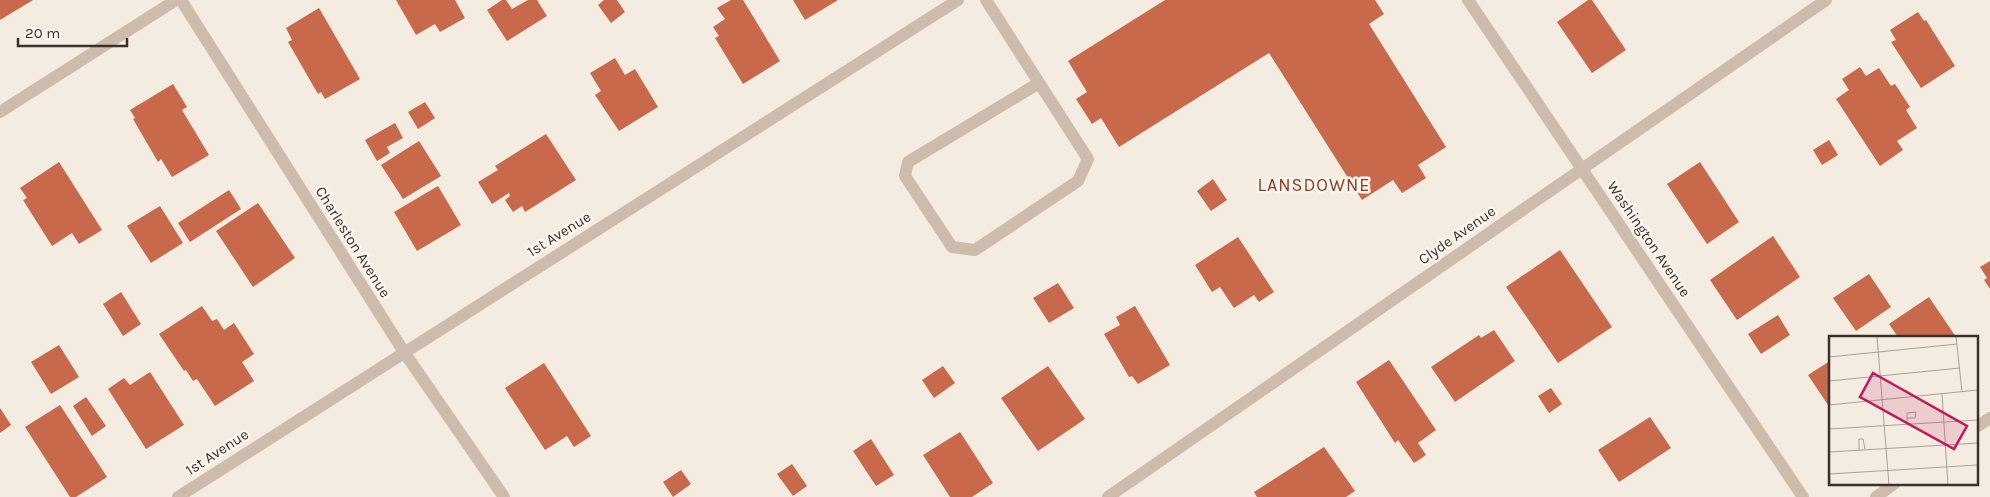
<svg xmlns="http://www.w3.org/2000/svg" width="1990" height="497" viewBox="0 0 1990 497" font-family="Karla,sans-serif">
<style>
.building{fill:#c8694b}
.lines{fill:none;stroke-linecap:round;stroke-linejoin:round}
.service{stroke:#cdbbac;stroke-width:12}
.minor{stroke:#cdbbac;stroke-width:12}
.labels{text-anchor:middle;stroke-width:5;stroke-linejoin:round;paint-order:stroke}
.street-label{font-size:15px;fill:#3b302b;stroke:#fbf5ee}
.quarter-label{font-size:18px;letter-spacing:1px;fill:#8c3b22;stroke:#fbf5ee}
.inset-road{fill:none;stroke:#aaa098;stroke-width:1}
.view{fill:#c2185b;fill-opacity:0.15;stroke:#c2185b;stroke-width:2.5}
.inset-edge{fill:none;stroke:#3b302b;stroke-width:2.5}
</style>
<rect width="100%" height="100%" fill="#f4ebe1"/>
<path class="building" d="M 0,0 L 33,0 L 0,20 Z
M 396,0 L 455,0 L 465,18 L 440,32 L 435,24 L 416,35 Z
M 502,0 L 506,0 L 512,9 L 528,0 L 537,0 L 547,16 L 507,41 L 487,10 Z
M 604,0 L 617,0 L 625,12 L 611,23 L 598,5 Z
M 731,0 L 743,0 L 780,61 L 743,84 L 715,38 L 719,36 L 713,27 L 725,19 L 717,8 Z
M 793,0 L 838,0 L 805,20 Z
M 1165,0 L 1375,0 L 1384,14 L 1369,24 L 1446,147 L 1418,165 L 1426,178 L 1402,193 L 1393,180 L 1362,200 L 1269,53 L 1119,147 L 1101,118 L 1092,124 L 1076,99 L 1087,92 L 1068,61 Z
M 1588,0 L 1592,0 L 1626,50 L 1592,73 L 1557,22 Z
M 319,8 L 360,79 L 325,99 L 321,92 L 318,94 L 288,42 L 292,40 L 286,28 Z
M 1918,12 L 1924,21 L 1926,20 L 1955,66 L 1921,88 L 1891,42 L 1896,40 L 1890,30 Z
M 615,58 L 625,75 L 635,69 L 658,107 L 619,131 L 595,95 L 601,91 L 590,73 Z
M 1860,67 L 1866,76 L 1879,68 L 1891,86 L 1895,84 L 1910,107 L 1906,110 L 1917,128 L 1897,141 L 1903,150 L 1880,166 L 1836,99 L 1849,90 L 1842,79 Z
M 173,84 L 187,107 L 182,110 L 209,155 L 172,177 L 161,159 L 158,162 L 133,119 L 135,118 L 130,110 Z
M 425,102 L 435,118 L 418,129 L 408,112 Z
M 395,123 L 403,138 L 387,147 L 390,153 L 377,161 L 365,140 Z
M 546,134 L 576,180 L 525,212 L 522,206 L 513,212 L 505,200 L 510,196 L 509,193 L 492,204 L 478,182 L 498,170 L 495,166 Z
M 1829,140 L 1838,155 L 1822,165 L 1813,150 Z
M 419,141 L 441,176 L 403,199 L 381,165 Z
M 59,162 L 102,230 L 79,244 L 72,233 L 52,246 L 23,200 L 27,198 L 20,188 Z
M 1700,162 L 1739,222 L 1707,244 L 1667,184 Z
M 1213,179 L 1227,200 L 1211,211 L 1197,191 Z
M 438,186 L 461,225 L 417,251 L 394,212 Z
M 229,190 L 241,209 L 190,242 L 178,223 Z
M 258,203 L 295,258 L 253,287 L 216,231 Z
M 160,206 L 183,243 L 151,263 L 127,226 Z
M 1773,236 L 1800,277 L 1737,320 L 1710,280 Z
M 1238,237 L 1274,292 L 1259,302 L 1254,295 L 1234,308 L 1220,287 L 1212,292 L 1195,265 Z
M 1560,250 L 1612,327 L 1558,363 L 1506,287 Z
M 1990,261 L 1990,289 L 1984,280 L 1987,278 L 1980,267 Z
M 1869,274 L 1891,307 L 1856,331 L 1833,298 Z
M 1058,283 L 1074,308 L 1049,323 L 1033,298 Z
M 121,292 L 141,324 L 123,336 L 103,304 Z
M 1929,297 L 1956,337 L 1898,337 L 1889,324 Z
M 202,306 L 212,321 L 217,319 L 224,330 L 234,323 L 254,354 L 242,362 L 254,381 L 215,406 L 197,379 L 193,381 L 186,370 L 184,371 L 159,334 Z
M 1135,306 L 1170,365 L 1138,384 L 1132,376 L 1129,377 L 1104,334 L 1120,325 L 1116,317 Z
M 1778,315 L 1790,335 L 1761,354 L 1748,334 Z
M 1494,330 L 1515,361 L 1455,402 L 1431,367 L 1479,335 L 1481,338 Z
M 59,345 L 79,377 L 51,394 L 31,362 Z
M 1389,360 L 1436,430 L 1418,443 L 1426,455 L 1414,463 L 1398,440 L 1395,443 L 1356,382 Z
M 1830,361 L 1830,408 L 1808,375 Z
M 544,363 L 591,436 L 574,447 L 567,436 L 545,450 L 505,388 Z
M 943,366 L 955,383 L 934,398 L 922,380 Z
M 1048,366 L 1085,419 L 1038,451 L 1001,398 Z
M 150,372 L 184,425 L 146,449 L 108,389 L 124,378 L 130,385 Z
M 1551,388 L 1562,404 L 1549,413 L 1538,396 Z
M 86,397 L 106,426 L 92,436 L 73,406 Z
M 60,405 L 107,477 L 76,497 L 70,497 L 25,427 Z
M 0,408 L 11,425 L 0,433 Z
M 1650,417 L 1671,448 L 1619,482 L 1598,450 Z
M 960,432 L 993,483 L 972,497 L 950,497 L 923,455 Z
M 871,439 L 894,475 L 876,486 L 853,451 Z
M 1324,447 L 1355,491 L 1346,497 L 1257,497 L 1254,492 Z
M 792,464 L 807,486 L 793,496 L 777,474 Z
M 681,470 L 691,484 L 673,497 L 663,482 Z"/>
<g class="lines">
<path class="service" d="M 986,0 L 1088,159 L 1078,181 L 975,250 L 952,247 L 905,176 L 908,162 L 1039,83"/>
<path class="minor" d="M 181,0 L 404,352 L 504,497
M 1468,0 L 1803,497
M 0,112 L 176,0
M 1976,427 L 1990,418
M 178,497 L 958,0
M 1108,497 L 1826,0
M 1876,497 L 1895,483"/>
</g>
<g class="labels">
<g class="street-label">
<text transform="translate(559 234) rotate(-32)" y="5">1st Avenue</text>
<text transform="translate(1457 235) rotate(-35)" y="5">Clyde Avenue</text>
<text transform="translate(1649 239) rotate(56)" y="5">Washington Avenue</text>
<text transform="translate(353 242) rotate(58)" y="5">Charleston Avenue</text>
<text transform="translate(217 452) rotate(-33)" y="5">1st Avenue</text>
</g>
<g class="quarter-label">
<text x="1314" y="191">LANSDOWNE</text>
</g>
</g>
<g transform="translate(1829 336)">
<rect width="149" height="149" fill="#f4ebe1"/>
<path class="inset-road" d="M 48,0 L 60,149M 127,0 L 133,56M 0,21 L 128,8M 0,45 L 131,32M 113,58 L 119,149M 0,69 L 149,54M 78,82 L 86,82 L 87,76 L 78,77 L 78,88M 0,93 L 149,84M 30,114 L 30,103 L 34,103 L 36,113M 0,116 L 149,107M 0,127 L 1,149M 0,138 L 149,129"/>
<path class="view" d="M 44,37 L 138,90 L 125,113 L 31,61 Z"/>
<rect width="149" height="149" class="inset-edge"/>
</g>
<path d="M18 38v8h109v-8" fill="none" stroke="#3b302b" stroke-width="2.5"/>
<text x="25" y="38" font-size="15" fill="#3b302b" stroke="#fbf5ee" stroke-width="4" paint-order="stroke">20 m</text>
</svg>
